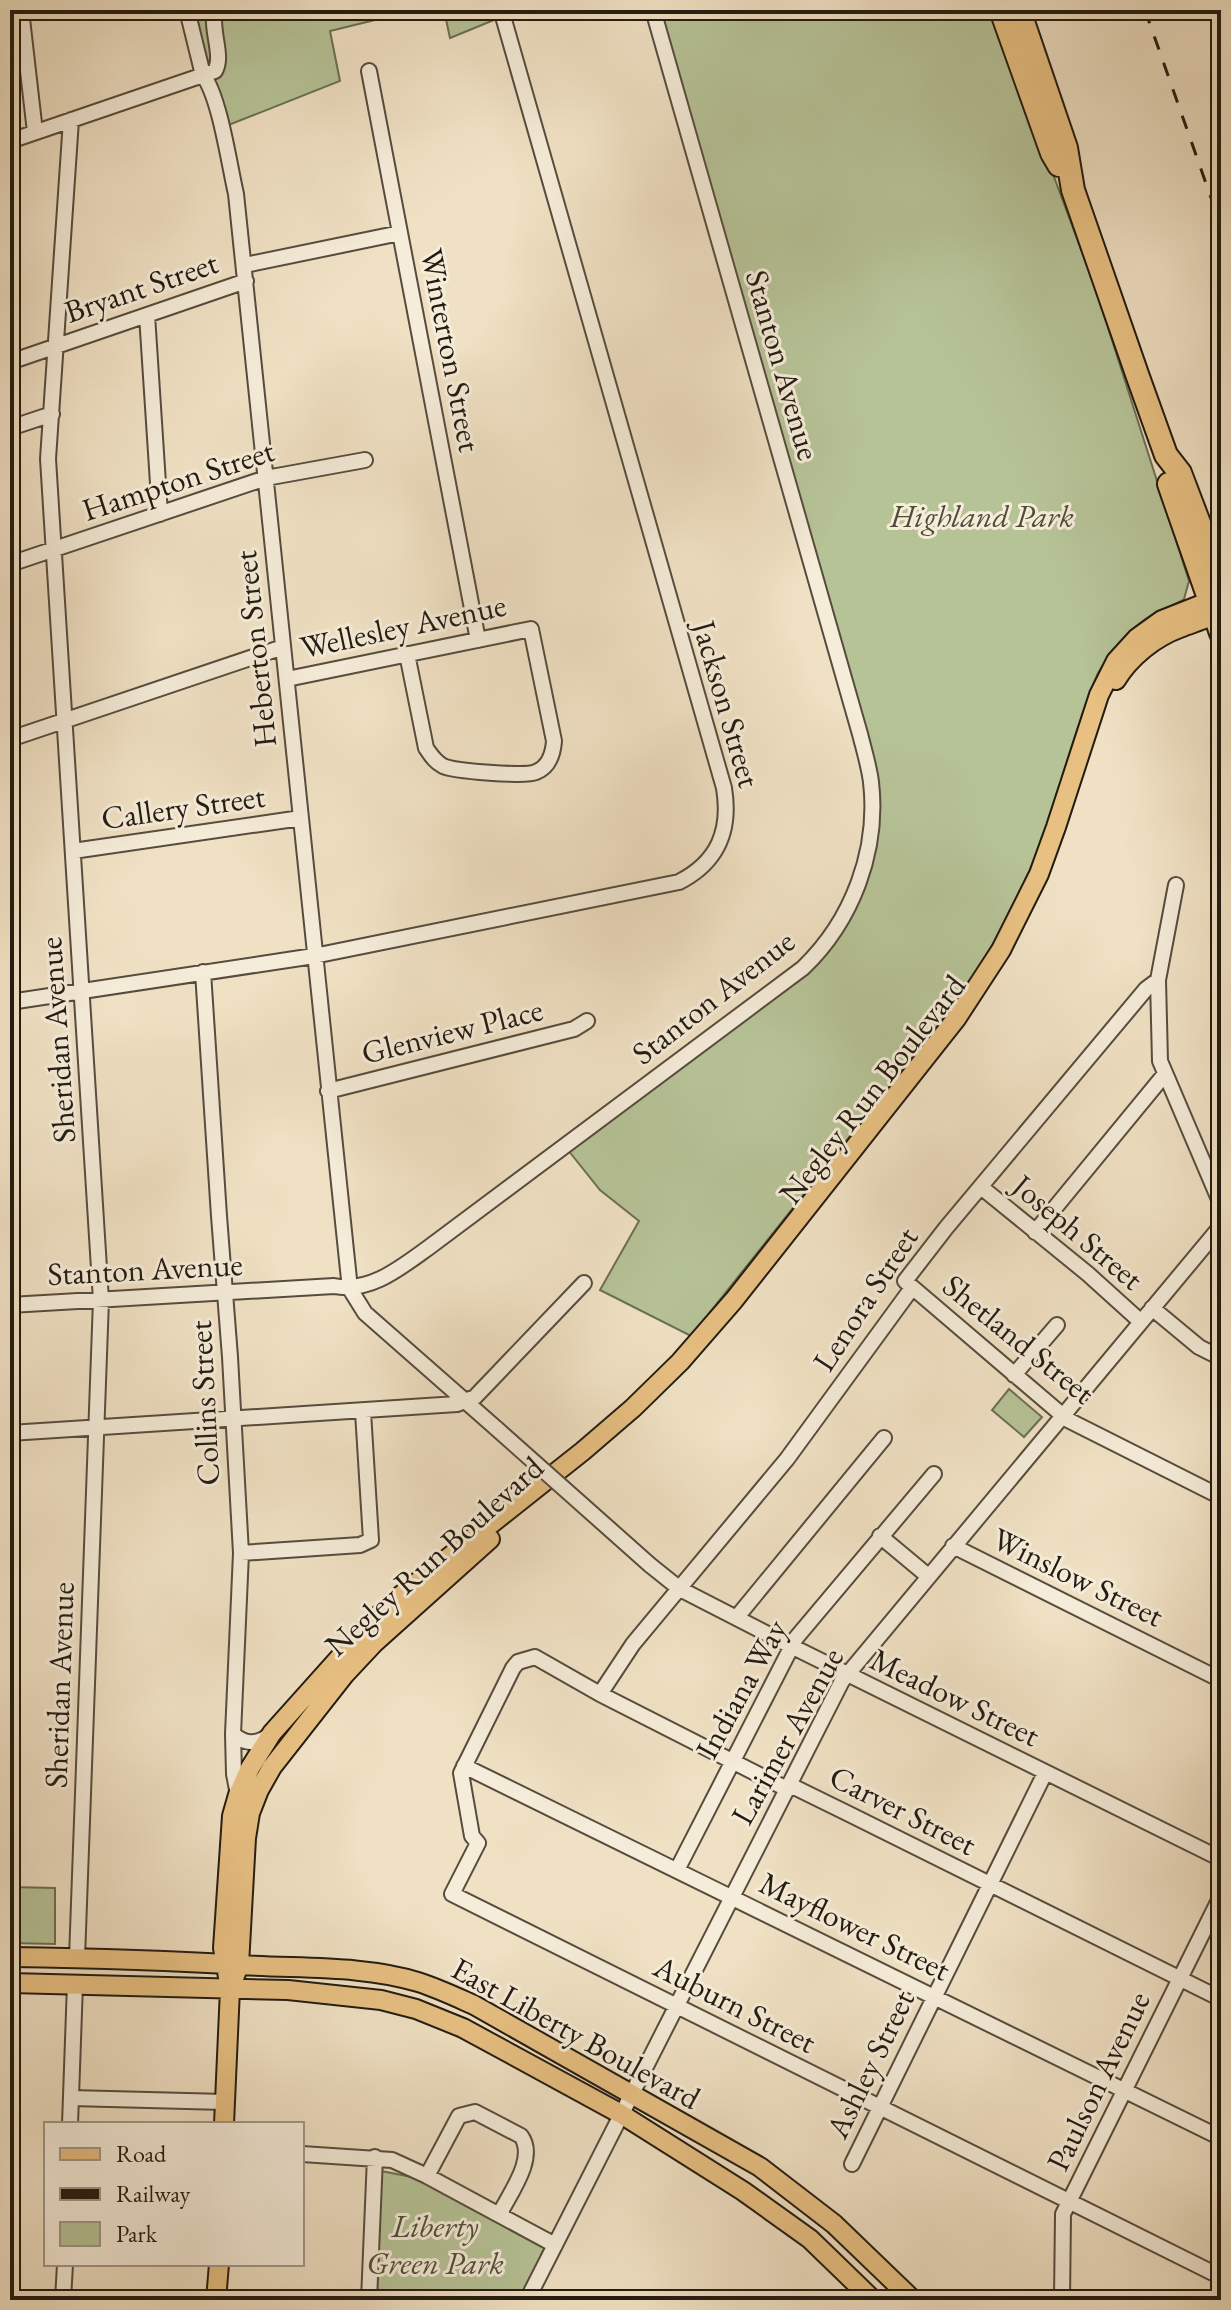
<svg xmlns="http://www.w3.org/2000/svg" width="1231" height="2310" viewBox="0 0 1231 2310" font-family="'EB Garamond',serif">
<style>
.green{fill:#b6c397;stroke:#6c6f54;stroke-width:2}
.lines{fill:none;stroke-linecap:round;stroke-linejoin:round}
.minor-casing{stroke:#564c3e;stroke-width:18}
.major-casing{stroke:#231b11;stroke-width:22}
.highway-casing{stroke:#231b11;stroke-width:26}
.minor{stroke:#f5ecd9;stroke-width:14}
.major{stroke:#e8c082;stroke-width:18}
.highway{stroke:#e8c082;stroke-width:22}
.rail{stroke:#231b11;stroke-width:3;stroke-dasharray:14 14;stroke-linecap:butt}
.minor-bridge-casing{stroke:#564c3e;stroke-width:18;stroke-linecap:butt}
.minor-bridge{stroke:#f5ecd9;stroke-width:14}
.labels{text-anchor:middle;stroke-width:6;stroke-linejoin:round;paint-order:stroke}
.street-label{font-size:32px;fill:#231b11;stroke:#f5ecd9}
.park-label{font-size:32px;font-style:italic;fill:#4f4d39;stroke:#f5ecd9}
</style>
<rect width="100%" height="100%" fill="#f0e1c4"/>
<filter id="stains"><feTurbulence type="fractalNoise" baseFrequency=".0025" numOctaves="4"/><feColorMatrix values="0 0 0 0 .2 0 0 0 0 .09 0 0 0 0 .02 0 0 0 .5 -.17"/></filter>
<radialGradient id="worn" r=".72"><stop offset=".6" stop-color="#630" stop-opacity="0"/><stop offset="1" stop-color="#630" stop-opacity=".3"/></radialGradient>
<path class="green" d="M 187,10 L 416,10 L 330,31 L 340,81 L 221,128 Z
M 444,10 L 518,10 L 450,38 Z
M 653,10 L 995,10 L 1038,134 L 1095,287 L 1189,581 L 1184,599 C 1175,605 1165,608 1155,613 C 1130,627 1113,649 1098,673 C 1071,736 1057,806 1030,870 C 1009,921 980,968 948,1013 L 691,1336 L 600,1290 L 639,1221 L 600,1190 L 564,1145 L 778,988 L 844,915 L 871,835 L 871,783 Z
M 1009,1389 L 1042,1417 L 1024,1437 L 992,1410 Z
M 11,1887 L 55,1888 L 55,1944 L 10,1943 Z
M 381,2171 L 412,2177 L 548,2241 L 520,2300 L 377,2300 Z"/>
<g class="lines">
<defs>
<path id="minor" d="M 21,10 L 35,132
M 187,10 L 203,75 C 220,98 229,164 236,194 L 350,1289 L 365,1313 L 497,1429
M 369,71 L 478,640
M 71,120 L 48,459 L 101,1300 L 77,1958
M 10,141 L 215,71 C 224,56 210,30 215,10
M 245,265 L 400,233
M 147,315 L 160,514
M 10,362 L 246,281
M 10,428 L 52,414
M 10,564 L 266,478 L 365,460
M 287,679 C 368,662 450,646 531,629 L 554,741 C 553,754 549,767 536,772 C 526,777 453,771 443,766 C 434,761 431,755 426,748 L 407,654
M 10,739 L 283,647
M 73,851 L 301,818
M 1176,885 L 1158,980 L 1160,1061 L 1221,1204
M 203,972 L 219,1216 L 230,1357 L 241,1553 L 233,1734 L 234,1774 L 238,1795
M 1158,980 L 1146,989 L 946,1228 L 905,1281 L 1068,1420 L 1221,1497
M 10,1002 L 314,956 L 679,882 C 718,862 731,831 724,788 L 502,13 L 500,10
M 328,1091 L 574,1029 L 587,1021
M 981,1187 L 1088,1274 L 1140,1321
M 1035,1232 L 1165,1074
M 10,1305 L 334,1286 C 370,1293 400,1268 428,1248 L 803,968 C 852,921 879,851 871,782 C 869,766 864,750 860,734 L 653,10
M 1152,1308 L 1199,1347 L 1221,1358
M 1014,1375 L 1057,1325
M 10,1433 L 457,1404 L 475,1397 L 584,1283
M 880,1536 L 928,1576
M 953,1546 L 1221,1680
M 241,1553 L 360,1545 L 371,1540 L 363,1412
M 650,1565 L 680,1589 L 791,1646 L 1221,1859
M 737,1617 L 884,1438
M 600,1694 L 633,1644 L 787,1459 L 912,1288
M 233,1734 C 246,1745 257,1745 271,1734
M 464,1766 L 1221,2138
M 677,1870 L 796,1638 L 934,1474
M 1221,1999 L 849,1814 L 796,1788 L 781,1786 L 600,1694 L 535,1657 L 518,1662 L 513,1668 L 461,1773 L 472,1836 L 478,1843 L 452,1894 L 1221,2277
M 71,2098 L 225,2102
M 70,2124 L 75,1984
M 302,2154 L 392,2160 L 427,2176 L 555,2245
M 852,2164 L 1045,1773
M 427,2176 L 459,2116 L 475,2112 L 521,2136 C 537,2158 510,2193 499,2215
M 63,2300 L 65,2264
M 369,2300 L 375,2157
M 527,2300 L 842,1681 L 1221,1226
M 1062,2300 L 1063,2214 L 1221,1896"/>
<path id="major" d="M 1116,680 C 1130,657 1155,637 1180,628 C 1194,622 1210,619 1221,609
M 10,1957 C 87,1958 165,1960 242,1965 C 300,1969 362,1965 418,1982 C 437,1988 456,1997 474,2005 L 760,2167 L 834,2224 L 913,2300
M 10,1983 L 288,1990 L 381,2000 L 416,2009 L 463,2028 L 621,2114 L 743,2191 L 810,2239 L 873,2300
M 230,1989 L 239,1965 L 246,1838 L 250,1813 L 259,1790 L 272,1767 L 345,1674 L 374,1643 L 490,1539
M 224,2124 L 230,1989 L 223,1948 L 232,1816 L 238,1795 L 250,1768 L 272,1733 L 366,1628 L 395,1600 L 583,1451 L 633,1408 L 680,1362 L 734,1300 L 956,1019 L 1001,950 L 1039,874 L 1056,827 L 1099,695 L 1116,661 L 1137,638 L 1162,620 L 1210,601 L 1221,602
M 216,2300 L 219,2264"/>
<path id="highway" d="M 1001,10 L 1052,153 L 1059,165
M 1019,10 L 1066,148 L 1073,190 L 1138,377 L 1166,455 L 1180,473 L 1221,581
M 1169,484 L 1221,633"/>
</defs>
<use href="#minor" class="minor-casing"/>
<use href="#major" class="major-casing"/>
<use href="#highway" class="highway-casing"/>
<use href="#minor" class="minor"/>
<use href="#major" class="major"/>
<use href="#highway" class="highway"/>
<path class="rail" d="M 1145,10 L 1221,226"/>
<defs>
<path id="minor-bridge" d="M 497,1429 L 650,1565"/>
</defs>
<use href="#minor-bridge" class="minor-bridge-casing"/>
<use href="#minor-bridge" class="minor-bridge"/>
</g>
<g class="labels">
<g class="street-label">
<text transform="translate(141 287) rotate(-19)" y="11">Bryant Street</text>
<text transform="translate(451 350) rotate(79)" y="11">Winterton Street</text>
<text transform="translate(783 365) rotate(74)" y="11">Stanton Avenue</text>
<text transform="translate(178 480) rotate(-18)" y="11">Hampton Street</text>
<text transform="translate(403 626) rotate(-12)" y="11">Wellesley Avenue</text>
<text transform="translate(255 649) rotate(-96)" y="11">Heberton Street</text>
<text transform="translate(727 704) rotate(74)" y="11">Jackson Street</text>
<text transform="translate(183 807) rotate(-8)" y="11">Callery Street</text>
<text transform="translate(713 997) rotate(-38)" y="11">Stanton Avenue</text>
<text transform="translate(452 1031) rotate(-14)" y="11">Glenview Place</text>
<text transform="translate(57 1040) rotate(-94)" y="11">Sheridan Avenue</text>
<text transform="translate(872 1089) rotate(-52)" y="11">Negley Run Boulevard</text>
<text transform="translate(1078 1232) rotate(40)" y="11">Joseph Street</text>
<text transform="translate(145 1269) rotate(-3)" y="11">Stanton Avenue</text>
<text transform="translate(865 1299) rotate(-57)" y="11">Lenora Street</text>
<text transform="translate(1019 1339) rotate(39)" y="11">Shetland Street</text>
<text transform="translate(204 1403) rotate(-93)" y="11">Collins Street</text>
<text transform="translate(434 1556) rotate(-42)" y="11">Negley Run Boulevard</text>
<text transform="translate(1078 1577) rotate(26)" y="11">Winslow Street</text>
<text transform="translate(59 1685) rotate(-88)" y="11">Sheridan Avenue</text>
<text transform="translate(741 1689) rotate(-61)" y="11">Indiana Way</text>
<text transform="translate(955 1697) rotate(26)" y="11">Meadow Street</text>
<text transform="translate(787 1736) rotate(-61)" y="11">Larimer Avenue</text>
<text transform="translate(903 1810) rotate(27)" y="11">Carver Street</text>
<text transform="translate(855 1926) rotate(26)" y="11">Mayflower Street</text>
<text transform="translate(735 2004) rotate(27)" y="11">Auburn Street</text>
<text transform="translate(576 2033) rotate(29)" y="11">East Liberty Boulevard</text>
<text transform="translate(870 2064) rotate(-64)" y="11">Ashley Street</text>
<text transform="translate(1098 2081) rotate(-64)" y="11">Paulson Avenue</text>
</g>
<g class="park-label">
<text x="982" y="527">Highland Park</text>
<text x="435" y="2237">Liberty<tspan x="435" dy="37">Green Park</tspan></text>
</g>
</g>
<rect width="1231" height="2310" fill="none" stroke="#f0e1c4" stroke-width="40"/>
<rect x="12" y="12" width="1207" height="2286" fill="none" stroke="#231b11" stroke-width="4"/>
<rect x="20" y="20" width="1191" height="2270" fill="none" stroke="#231b11" stroke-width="2"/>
<rect x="44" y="2122" width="260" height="144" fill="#f5ecd9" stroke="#a19889" stroke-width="2"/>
<rect x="60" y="2148" width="40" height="12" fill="#e8c082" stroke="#a19889" stroke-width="2"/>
<text x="116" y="2162" font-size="24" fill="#231b11">Road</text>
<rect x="60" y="2188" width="40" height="12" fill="#231b11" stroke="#a19889" stroke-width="2"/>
<text x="116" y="2202" font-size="24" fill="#231b11">Railway</text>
<rect x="60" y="2222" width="40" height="24" fill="#b6c397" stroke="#a19889" stroke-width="2"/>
<text x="116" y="2242" font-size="24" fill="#231b11">Park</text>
<rect width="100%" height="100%" filter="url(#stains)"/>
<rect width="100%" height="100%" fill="url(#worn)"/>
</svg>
